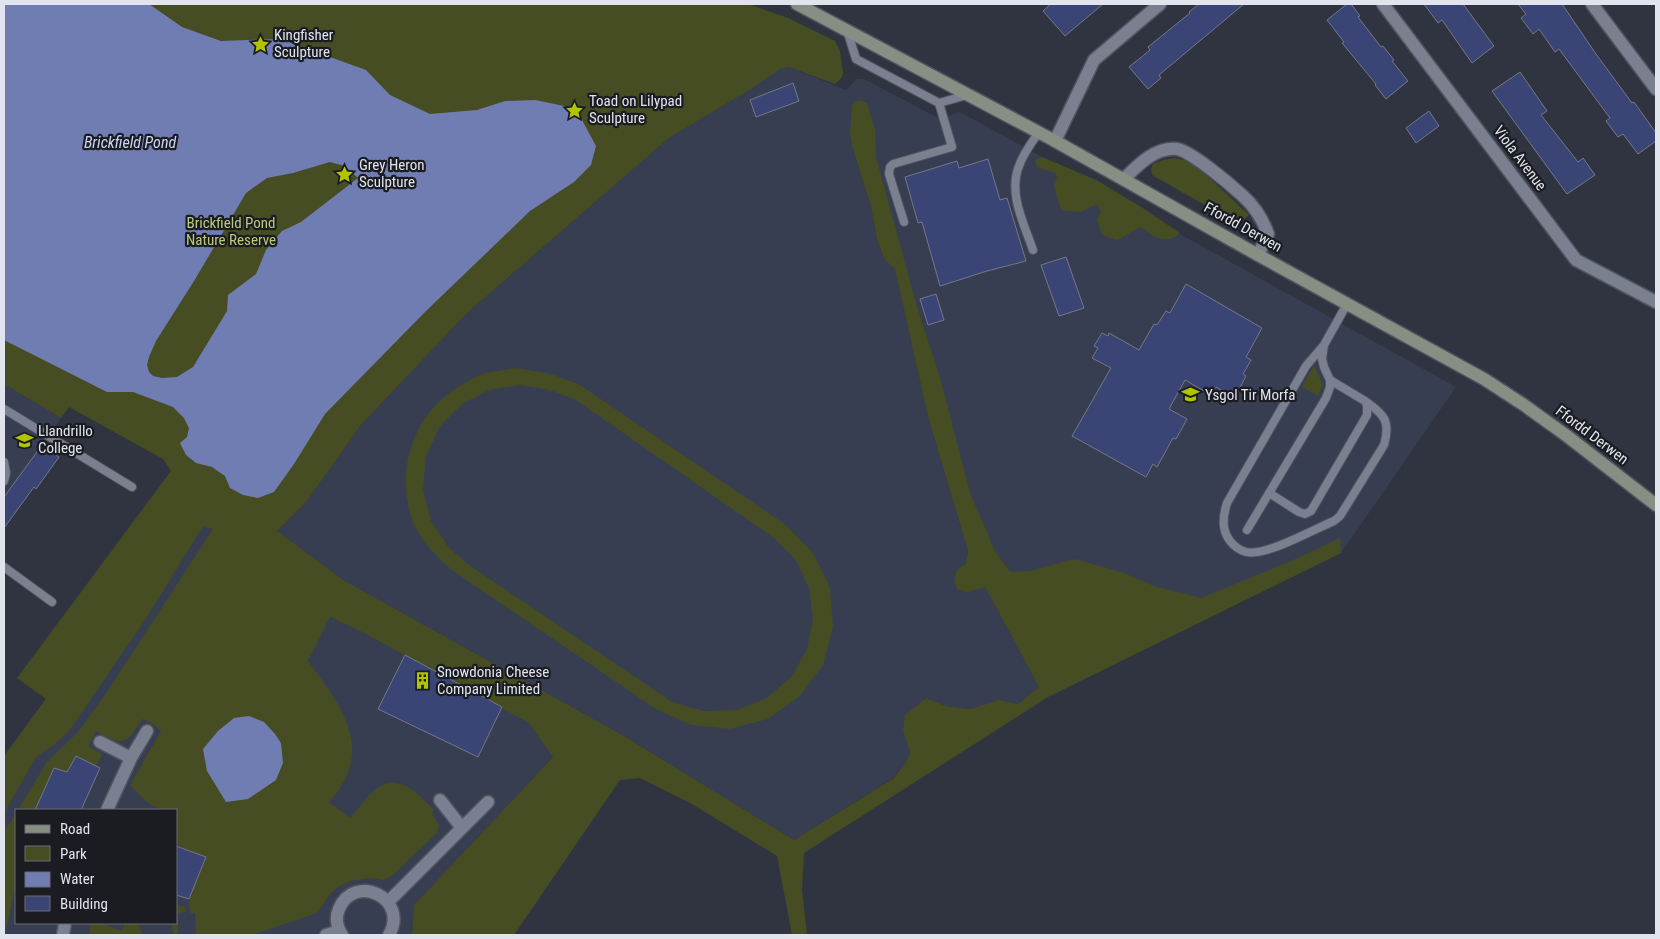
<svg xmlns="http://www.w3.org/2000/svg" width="1660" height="939" viewBox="0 0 1660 939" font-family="'Roboto Condensed',sans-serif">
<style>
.built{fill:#383e51;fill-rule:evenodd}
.green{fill:#464d23;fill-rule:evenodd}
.water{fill:#707db2;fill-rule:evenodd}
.building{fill:#3a4575;stroke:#737887}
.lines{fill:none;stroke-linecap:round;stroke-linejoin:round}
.lane-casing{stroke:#50535f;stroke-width:10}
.street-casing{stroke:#50535f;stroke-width:15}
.secondary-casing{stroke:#50535f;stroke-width:15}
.lane{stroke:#7b8090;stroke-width:8}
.street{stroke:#7b8090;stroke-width:12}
.secondary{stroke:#878e83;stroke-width:12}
.labels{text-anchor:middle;stroke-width:4.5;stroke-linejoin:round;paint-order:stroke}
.poi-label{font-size:15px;fill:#e1e4ed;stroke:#1a1c22;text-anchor:start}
.street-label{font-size:15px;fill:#e1e4ed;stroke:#1a1c22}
.park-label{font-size:15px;fill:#bccb75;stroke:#1a1c22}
.water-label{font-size:16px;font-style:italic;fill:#ccd5f5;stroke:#1a1c22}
</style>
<rect width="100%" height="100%" fill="#303441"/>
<path class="built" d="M789,67L846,90L857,79H864L940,119L960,112L1042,157L1098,181L1141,207L1180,234L1456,387L1341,553L1164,637L987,581L874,161L850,134L852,146L871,207L877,239L882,253L886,261L895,269L928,417L968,551L966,563L957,570L985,587L1039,687L1018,704L999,700L970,709L946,706L925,698L903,731L910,752L907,761L893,778L794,840L624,736L345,581L277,531L307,501L361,425L467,313L669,138L751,89L780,68Z
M4,384L61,418L4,497Z
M167,479L330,617L364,633L530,723L553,757L414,905L412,935H4V756L46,699L17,678ZM16,810H176V923H16Z"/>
<path class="green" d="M4,4H748L788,18L835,41L840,51L843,72L842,77L835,84L789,67L780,69L751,89L669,138L467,313L361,425L307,501L277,531L345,581L624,736L794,840L894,778L907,761L910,752L903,731L905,715L926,698L946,706L970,709L999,700L1018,704L1039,687L985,587L968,592L957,589L954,580L957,570L966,563L968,551L928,417L895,269L886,261L882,253L877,239L871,207L852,146L850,134L852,105L859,100L867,103L875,129L876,157L918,310L941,381L970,493L995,551L1010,572L1029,571L1075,559L1124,573L1154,586L1201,598L1298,558L1340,538L1341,553L1048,697L804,853L802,890L807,935H792L777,856L692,804L640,778L620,780L514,935H412L414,905L553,757L529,723L364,633L330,617L308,661C342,706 376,751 329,802L350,818C358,810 365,798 374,791C397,770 418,794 434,810L432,814L439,825L437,833L394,874L384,880L369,878L351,881L339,886L330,894L318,912L306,917L252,935H196L195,913H190L189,899L206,857L182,848L176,842V810C151,810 147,802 130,785L161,731L150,722L142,719C126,747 122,745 96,731L88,746L102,754L96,766L76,756L67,772L54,768L35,810H18L47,762L79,731L107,692L213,529L203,526L145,620L69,731L55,744L36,757L4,813V756L46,699L17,678L171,471L163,459L69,407L61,418L4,384Z
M1042,157L1098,181L1141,207L1180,233C1166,246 1154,236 1140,227L1118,240C1103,237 1101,234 1097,220L1101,211L1097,204L1080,212L1061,210L1054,186L1057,177L1055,173L1037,167L1035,160Z
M1175,158L1188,161L1200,169L1249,215L1238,224L1152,175L1151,169L1153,164L1163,160Z
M1314,365L1323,385L1318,396L1302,387Z
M516,368L551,374L580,385L786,525L813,553L830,588L833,627L823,665L800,696L768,719L730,729L691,725L656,709L452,570C435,555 418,539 411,516C395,464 417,408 465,383C471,380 476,376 482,374C493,371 505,370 516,368ZM520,385L550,390L576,400L774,538L796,560L809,588L813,619L807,649L792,676L767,698L737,710L704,711L672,702L469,565L449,548L431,521L423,489L426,456L440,426L462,404L489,390Z
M16,813V883L5,935H4V832Z
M176,905L185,907V912L178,913V935H174L171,923H176Z
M91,923H100L122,931L125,923H142L139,924L142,935H89Z"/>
<path class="water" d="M4,4H149L182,27L221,41L280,39L366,70L390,95L430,114L477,110L505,101L535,100L564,106L582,120L596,146L591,165L574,182L530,211L425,312L325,414L294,464L274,492L258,498L243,495L230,488L225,476L212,467L196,463L186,455L180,443L187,437L189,428L184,418L173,407L133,392H107L4,340ZM330,162L345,166L358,178L301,222L282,231L266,250L256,274L228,295L227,311L193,367L177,377L162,378L153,376L149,372L147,365L149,357L156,341L194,281L246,193L267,178L293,173Z
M249,716L264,722L275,734L281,743L283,763L276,780L248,799L226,802L207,771L203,749L218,731L234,718Z"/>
<path class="building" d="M1051,4H1103L1065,36L1043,11Z
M1199,4H1244L1159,75L1161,78L1148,89L1129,67L1150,50L1148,47L1190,13L1189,12Z
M1347,4H1351L1360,16L1358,17L1381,47L1383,46L1394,60L1392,61L1408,81L1386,99L1375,85L1376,84L1342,43L1344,42L1327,20Z
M1424,4H1463L1494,46L1472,63L1442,20L1438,23Z
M1518,4H1562L1596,54L1632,103L1634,102L1656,133V141L1638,154L1623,134L1618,137L1606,121L1610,118L1559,49L1555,52L1539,29L1533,34L1521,18L1526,14Z
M1520,72L1547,111L1541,115L1578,162L1583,158L1595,175L1567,194L1492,91Z
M793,83L799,101L756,117L750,100Z
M1429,111L1439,126L1416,143L1406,128Z
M988,159L1000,200L1007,198L1026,261L987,271L940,286L922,222L918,223L905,177L957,161L959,168Z
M1066,257L1084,308L1059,316L1041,265Z
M1186,284L1262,328L1246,357L1251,360L1243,374L1246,376L1237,393L1233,390L1230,395L1216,387L1211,395L1185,380L1169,409L1187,419L1176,439L1173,438L1157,467L1153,464L1146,477L1072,436L1111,368L1092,358L1098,348L1094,346L1102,333L1108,336L1109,333L1139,350L1154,324L1157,325L1166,311L1170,313Z
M936,294L944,320L928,325L920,299Z
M42,445L59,457L36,489L34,487L4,528V497Z
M405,655L502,707L478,757L378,709Z
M76,756L100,768L81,810H35L54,768L67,772Z
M176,846L206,857L189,899L176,895Z"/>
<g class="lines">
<defs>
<path id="lane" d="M847,30L856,59L939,103L967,95
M904,222L889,174L890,167L893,164L952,147L939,103
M1033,250C1024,224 1008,193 1019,166C1023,154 1032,142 1039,132
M1324,345L1306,366L1227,503C1223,516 1221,529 1230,541C1234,546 1239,550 1246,552C1265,557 1314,529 1334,521L1340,516L1384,445C1391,421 1384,414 1365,401
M4,409L132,487
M4,462L6,473L4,481
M1269,493L1299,512L1305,514L1311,511L1367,415V405L1365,401L1330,380
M1247,530L1326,398L1330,387V380L1324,367L1322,359L1324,345L1347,304
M4,567L52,602"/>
<path id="street" d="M1383,4L1576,260L1656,302
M1592,4L1656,89
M1055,141L1094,60L1160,4
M1124,179C1138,165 1155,147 1177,149C1191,151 1231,185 1243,196C1254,206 1263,220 1268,234L1258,255
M100,742L131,758
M440,800L462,828
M107,810L131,758L147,731
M388,902L488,802
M63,935L65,923
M326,935L339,931
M342,935C337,927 335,918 339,909C354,872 410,898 389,935"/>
<path id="secondary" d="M797,4L1055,141L1258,255L1484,379L1524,405L1567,436L1656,505"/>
</defs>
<use href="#lane" class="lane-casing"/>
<use href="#street" class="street-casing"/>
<use href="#secondary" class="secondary-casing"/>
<use href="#lane" class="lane"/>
<use href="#street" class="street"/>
<use href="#secondary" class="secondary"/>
</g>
<defs>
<symbol id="sight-bare" viewBox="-9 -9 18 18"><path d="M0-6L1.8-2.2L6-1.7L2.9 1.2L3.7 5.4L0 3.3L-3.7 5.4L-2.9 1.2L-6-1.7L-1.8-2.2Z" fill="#b0c500" stroke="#1a1c22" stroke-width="2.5" paint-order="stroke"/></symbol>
<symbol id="school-bare" viewBox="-9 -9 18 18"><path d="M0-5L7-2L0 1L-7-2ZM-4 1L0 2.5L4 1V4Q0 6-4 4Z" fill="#b0c500" stroke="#1a1c22" stroke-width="2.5" paint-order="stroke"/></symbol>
<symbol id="building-bare" viewBox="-9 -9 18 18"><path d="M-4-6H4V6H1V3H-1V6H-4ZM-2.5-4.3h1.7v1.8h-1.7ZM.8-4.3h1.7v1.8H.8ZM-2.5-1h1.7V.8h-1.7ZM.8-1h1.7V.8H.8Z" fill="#b0c500" stroke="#1a1c22" stroke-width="2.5" paint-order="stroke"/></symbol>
</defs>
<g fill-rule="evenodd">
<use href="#sight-bare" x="248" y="32" width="25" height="25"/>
<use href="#sight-bare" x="562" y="98" width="25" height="25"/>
<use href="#sight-bare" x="332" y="162" width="25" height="25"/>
<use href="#school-bare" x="1178" y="382" width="25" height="25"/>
<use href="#school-bare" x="12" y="428" width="25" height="25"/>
<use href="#building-bare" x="410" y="668" width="25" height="25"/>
</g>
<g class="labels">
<g class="poi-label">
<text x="274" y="40">Kingfisher<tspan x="274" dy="17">Sculpture</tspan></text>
<text x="589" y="106">Toad on Lilypad<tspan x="589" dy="17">Sculpture</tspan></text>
<text x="359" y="170">Grey Heron<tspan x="359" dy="17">Sculpture</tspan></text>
<text x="1205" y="400">Ysgol Tir Morfa</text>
<text x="38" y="436">Llandrillo<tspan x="38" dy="17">College</tspan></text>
<text x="437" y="677">Snowdonia Cheese<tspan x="437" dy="17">Company Limited</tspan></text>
</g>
<g class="street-label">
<text transform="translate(1520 158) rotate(53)" y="5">Viola Avenue</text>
<text transform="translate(1243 227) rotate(29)" y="5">Ffordd Derwen</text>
<text transform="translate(1592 435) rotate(37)" y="5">Ffordd Derwen</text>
</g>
<g class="park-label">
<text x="231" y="228">Brickfield Pond<tspan x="231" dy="17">Nature Reserve</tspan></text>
</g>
<g class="water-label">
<text x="130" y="148">Brickfield Pond</text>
</g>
</g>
<rect width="1660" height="939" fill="none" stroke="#e1e4ed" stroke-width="10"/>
<rect x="15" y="809" width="162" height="115" fill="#1a1c22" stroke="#6a6c73"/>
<rect x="25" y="825" width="25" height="8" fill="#878e83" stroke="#6a6c73"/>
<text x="60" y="834" font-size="15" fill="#e1e4ed">Road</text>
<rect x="25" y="846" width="25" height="15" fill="#464d23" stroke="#6a6c73"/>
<text x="60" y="859" font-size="15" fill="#e1e4ed">Park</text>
<rect x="25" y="872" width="25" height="15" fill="#707db2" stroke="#6a6c73"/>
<text x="60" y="884" font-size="15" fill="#e1e4ed">Water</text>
<rect x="25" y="896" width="25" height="15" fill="#3a4575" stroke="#6a6c73"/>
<text x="60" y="909" font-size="15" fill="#e1e4ed">Building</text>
</svg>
